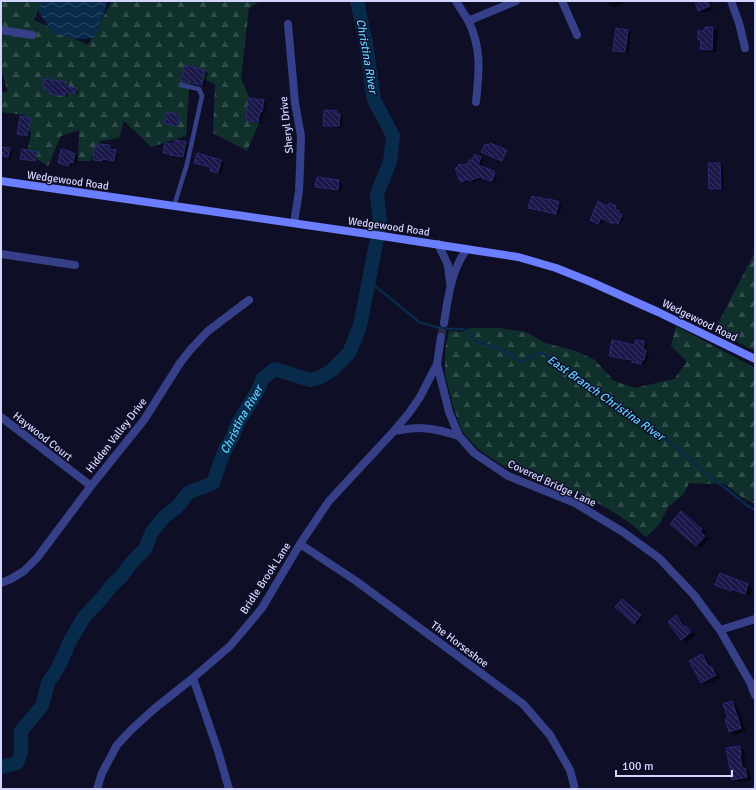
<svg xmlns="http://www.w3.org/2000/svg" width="756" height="790" viewBox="0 0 756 790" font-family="Signika,sans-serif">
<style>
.forest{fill:url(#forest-firs)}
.water{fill:url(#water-waves)}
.shadow{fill:#0007}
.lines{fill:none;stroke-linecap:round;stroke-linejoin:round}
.stream{stroke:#092b4b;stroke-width:2.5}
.river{stroke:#092b4b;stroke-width:14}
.building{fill:url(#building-back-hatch);stroke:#2c2976}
.street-tunnel{stroke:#2c2c47;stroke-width:8;stroke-dasharray:8 4;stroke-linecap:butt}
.lane{stroke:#364089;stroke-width:4.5}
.street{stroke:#364089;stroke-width:8}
.secondary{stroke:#6a7eff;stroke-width:8}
.labels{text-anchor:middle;stroke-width:3;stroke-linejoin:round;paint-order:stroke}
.street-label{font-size:11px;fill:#d3d5ff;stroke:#0e0e27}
.water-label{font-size:12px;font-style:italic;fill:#61cfff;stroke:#0e0e27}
</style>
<defs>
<pattern id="forest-firs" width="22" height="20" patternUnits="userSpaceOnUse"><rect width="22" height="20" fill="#10312b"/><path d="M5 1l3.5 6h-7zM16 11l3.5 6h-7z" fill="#324e4b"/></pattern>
<pattern id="water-waves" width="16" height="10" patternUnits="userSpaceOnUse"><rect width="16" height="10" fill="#092b4b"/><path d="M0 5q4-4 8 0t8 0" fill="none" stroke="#2c4966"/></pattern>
<pattern id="building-back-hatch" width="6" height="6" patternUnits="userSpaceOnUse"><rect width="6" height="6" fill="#1a1849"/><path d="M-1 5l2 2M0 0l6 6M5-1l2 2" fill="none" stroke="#3a3964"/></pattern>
</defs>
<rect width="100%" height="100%" fill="#0e0e27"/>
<path class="forest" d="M1,1H42L34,20L88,45L112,1H260L249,8L241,79L260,121L247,151L213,133L215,84L190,74L186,136L151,147L124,121L119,138L100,141L90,161H78L79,130L61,136L48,166L27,153L31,134L24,115L1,112V92H8L1,69Z
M755,252V351L714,331Z
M676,326L755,368V504L743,498L723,483L705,484L689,483L683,495L668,507L659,525L646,537L630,523L610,510L583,495L503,466L478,449L462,431L453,406L445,374V350L449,331L465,332L469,328H499L526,332L545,343L576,351L595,360L614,381L635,388L674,379L687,362L671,346Z"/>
<path class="water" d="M42,1H107L105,11L94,38L78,39L53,33L38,11Z"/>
<path class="shadow" d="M608,1H622L623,4L614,8L609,5Z
M696,1H711L714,9L704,13L699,10Z
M713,28L718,31L716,52H706L701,49L702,41L699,39L705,32Z
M628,31L631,32L628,53L618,52L614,50Z
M186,67L205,71L208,73L205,86L185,82L182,80Z
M65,83L68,85V88L75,89L78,91V95L68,93V97L55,95L52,93V90H47L44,88Z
M264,101L267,103L265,113H263L261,124L250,122L247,120Z
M336,112L343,117L342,128L327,127L324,125Z
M179,116L180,117L178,126L166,123Z
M30,119L31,120L28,136L20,134Z
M185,143L188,145L186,158L174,157L164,152L174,145Z
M1,145L6,147V148L12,151L11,158L1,156Z
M490,145L507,152L504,161L483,152L489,147Z
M110,146L113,148V151L118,153L117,162L105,160V162L97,161L94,159Z
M37,153H38L36,161L22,159Z
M72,153L78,157L76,164L73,163L72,167L62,164Z
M475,155L484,159L481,167L496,174V175L497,176L495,182L493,181V182L483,178L473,182L471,181L465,183L462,181L463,166L469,163L473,160Z
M221,161L224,163L221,174L211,170L212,167L198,164Z
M720,164L723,166L724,190L714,191L710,189Z
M339,181L342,183L341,191L320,188L317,187Z
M551,200L562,204L559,215L532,209Z
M615,207L618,209L617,212L621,214L620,216L624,218L621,224L618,223L617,224L604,219L601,225L594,222L608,208Z
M636,341L644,342L647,344L646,351L649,353L647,361H645L644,365L636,363L633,361L613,357L610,355L635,346Z
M682,512L687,515L707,532L704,535L709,539L701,548L697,545Z
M720,575L748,585L753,588L750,596L736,591V593L722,587L717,585Z
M625,602L643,618L638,624L635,623Z
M676,617L681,619L686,627L691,630L696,635L687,642L682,639Z
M702,655L707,658L711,667L716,670L721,678L706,685L701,682Z
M732,702L737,705L746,731L735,735L730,732L726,720L729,719Z
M739,747L744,750L746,758H744L746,769L750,771L752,780L738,782L733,780Z"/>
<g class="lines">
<path class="stream" d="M368,280L419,322L436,327L449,329H462L471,333L476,342L498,348L521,362L541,352L632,414L665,438L702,470L748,506L755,510"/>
<path class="river" id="s1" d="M1,767L17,763L21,753V731L42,706L48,683L59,666L70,641L84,617L102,598L112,585L121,577L132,562L145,549L152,532L163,518L178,506L188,493L213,483L221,460L226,448L232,438L239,421L257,392L263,378L275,369L310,380L321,377L332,370L349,353L360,326L380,223L377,194L390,162L393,136L374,100L366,43L357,1"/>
</g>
<path class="building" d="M695,1H708L710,6L698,11Z
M705,27H713L712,50L700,49L701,40H698V31H704Z
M616,28L628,30L625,52L613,51Z
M185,65L205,70L202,85L181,81Z
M44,79L66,82L65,86L76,88L75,94L65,92V96L50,94L51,90L43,88Z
M248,98L264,100L262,112H260L258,122L246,121Z
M324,110L337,111L336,113L340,114L339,126H323Z
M167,112L180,115L177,126L164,123Z
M20,116L31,118L27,136L17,134Z
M175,140L186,142L183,157L170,155V154L163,153L165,143L173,144Z
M490,143L507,150L502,161L481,152L485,144L489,145Z
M98,144L110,145V149L116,150L114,161L102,159V161L93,160L94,147H97Z
M1,147L10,148L8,157L1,156Z
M22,149L37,152L35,161L20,159Z
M61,149L72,152V153L75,154L73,163L70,162L68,166L58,163Z
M197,153L221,160L218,173L210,171L211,167L194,163Z
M475,154L481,157L478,165L494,171L493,172L495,173L492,181L490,180V181L480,177L469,181L468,179L461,182L459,179L455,168L458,167L459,164L463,165L469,163V160H472Z
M708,163H720L721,189H709Z
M317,177L339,180L338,190L315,187Z
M532,196L550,200V199L559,202L556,214L528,208Z
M598,201L607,206L609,203L616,206L615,209L619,211L618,213L622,215L618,224L614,222L613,224L601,218L598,224L590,220Z
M612,340L634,345L636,340L644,341L643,350H646L644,360H642L641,364L632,362V360L609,356Z
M681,511L702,529L700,532L705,536L696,546L670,524Z
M720,573L748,584L745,594L731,589V591L715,585Z
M622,599L641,615L634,624L615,607Z
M676,615L684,627L686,626L691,632L681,640L668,622Z
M702,654L709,667L711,666L716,675L701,683L689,661Z
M732,701L741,728L729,732L725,719L728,718L723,704Z
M740,746L741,755H740L742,768H745L747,777L732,780L726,748Z"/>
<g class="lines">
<path class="street-tunnel" d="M441,337L444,323"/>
<path class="lane" d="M174,206L187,164L202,96L199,89L181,85"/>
<path class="street" d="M456,1C460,8 465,15 469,22C482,51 479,71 476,102
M562,1L577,35
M731,1L739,23L745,48
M468,21L516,1
M288,24L295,103L301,136L300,168L299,191L294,223
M1,30L32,35
M438,244L448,265L450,283
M1,254L75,265
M444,323C448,298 451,270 467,249
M441,337L437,364L449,412L459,436L474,453L508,476L575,503L623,532L659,558L694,595L720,630L750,682L755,695
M1,417L91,486
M394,431C402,430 411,428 419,428C433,428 446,432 459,436
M300,544L356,581L523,704L550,735L570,770L575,789
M1,583L11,579L24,571L37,558L91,486L144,420L180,363L191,349L208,331L249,300
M720,630L755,619
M193,678L218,751L229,789
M97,789L102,773L117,745L132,729L154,709L193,678L230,646L247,626L262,608L300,544L329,501L394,431L409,413L420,397L437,364"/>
<path class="secondary" d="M1,181L382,236L518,257L556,268L591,282L658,312L755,359"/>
</g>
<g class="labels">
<g class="street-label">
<text transform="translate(286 125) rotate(-96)" y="4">Sheryl Drive</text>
<text transform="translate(68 180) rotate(8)" y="4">Wedgewood Road</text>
<text transform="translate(389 226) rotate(8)" y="4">Wedgewood Road</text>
<text transform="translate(700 320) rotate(26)" y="4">Wedgewood Road</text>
<text transform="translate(116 435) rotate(-52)" y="4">Hidden Valley Drive</text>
<text transform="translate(43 436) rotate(38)" y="4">Haywood Court</text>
<text transform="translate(552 483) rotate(25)" y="4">Covered Bridge Lane</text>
<text transform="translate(265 578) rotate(-57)" y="4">Bridle Brook Lane</text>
<text transform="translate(460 644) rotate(37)" y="4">The Horseshoe</text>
</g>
<g class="water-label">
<text transform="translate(367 56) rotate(80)" y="4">Christina River</text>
<text transform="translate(606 398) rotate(35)" y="4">East Branch Christina River</text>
<text dy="4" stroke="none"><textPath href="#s1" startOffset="441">Christina River</textPath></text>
</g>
</g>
<rect width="756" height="790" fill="none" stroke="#d3d5ff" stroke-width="4"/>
<path d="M616 770v6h116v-6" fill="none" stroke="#d3d5ff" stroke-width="2"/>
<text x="622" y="770" font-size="12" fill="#d3d5ff" stroke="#0e0e27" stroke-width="3" paint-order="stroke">100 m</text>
</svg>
